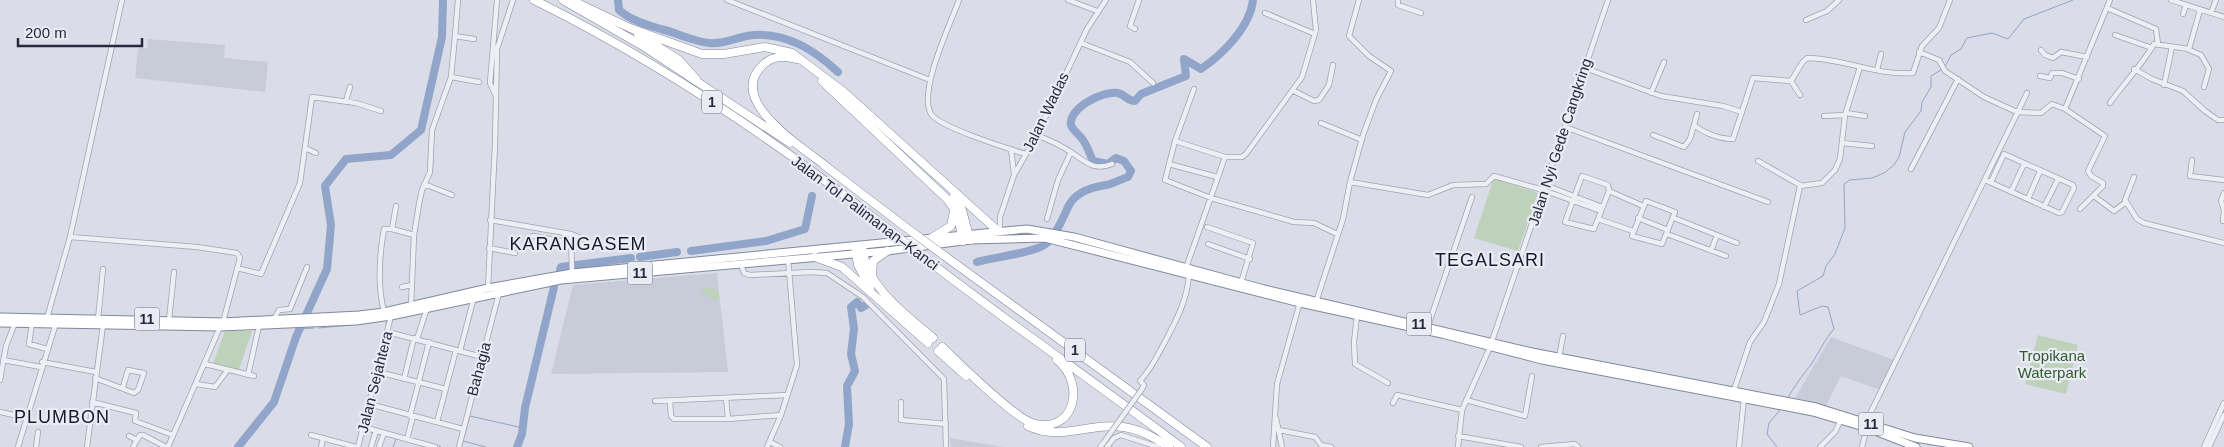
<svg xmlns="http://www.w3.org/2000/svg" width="2224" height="447" viewBox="0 0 2224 447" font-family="Helvetica,sans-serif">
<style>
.built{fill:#c8ccd9}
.green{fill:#bdd1bb}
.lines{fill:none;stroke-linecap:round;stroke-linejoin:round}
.stream{stroke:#91a5ca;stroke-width:1}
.river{stroke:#91a5ca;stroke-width:8}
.minor-casing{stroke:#a0a3b1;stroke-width:6}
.trunk-casing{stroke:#81889e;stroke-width:9}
.motorway-casing{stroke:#81889e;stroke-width:9}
.minor{stroke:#edeff5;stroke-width:4.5}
.trunk{stroke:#fff;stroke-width:7}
.motorway{stroke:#fff;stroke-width:8}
.minor-bridge-casing{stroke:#a0a3b1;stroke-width:6;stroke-linecap:butt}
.motorway-bridge-casing{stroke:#81889e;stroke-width:9;stroke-linecap:butt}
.minor-bridge{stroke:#edeff5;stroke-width:4.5}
.motorway-bridge{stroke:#fff;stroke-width:8}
.labels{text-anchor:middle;stroke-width:4.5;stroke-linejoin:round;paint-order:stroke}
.shield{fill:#eaecf4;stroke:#5f6474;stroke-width:1}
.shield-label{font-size:14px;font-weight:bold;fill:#24293d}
.street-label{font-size:15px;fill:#24293d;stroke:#eaecf4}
.park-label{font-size:15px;fill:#315a30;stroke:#eaecf4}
.quarter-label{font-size:18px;letter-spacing:1px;fill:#161b2e;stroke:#eaecf4}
</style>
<rect width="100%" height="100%" fill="#dadde7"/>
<path class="built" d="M148,39L225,45L224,58L268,62L265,92L135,78L138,48H147Z
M717,273L728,372L551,374L573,285Z
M1831,337L1894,360L1880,390L1841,376L1826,406L1795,398Z
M950,438L1004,447H951Z"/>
<path class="green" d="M1496,179L1538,193L1518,251L1474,238L1493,180Z
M704,287L719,291L718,301H714L708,295L702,294L701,292Z
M225,331H252L239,370L213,363Z
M2038,335L2078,345L2066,394L2025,384Z"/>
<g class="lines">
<path class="stream" d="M1945,67L1951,55L1961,49L1967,38L1992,33L2008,39L2024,19L2073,0
M365,323L387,320L386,325
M319,328L351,325
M300,329L314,328
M1787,399C1794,387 1801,377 1810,366C1819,353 1824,340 1834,329L1828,307L1822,306L1800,315L1797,291L1823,276L1826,266L1835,254L1845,228L1844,184L1850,180L1872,178L1884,173L1894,165L1899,157L1905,132L1921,111L1922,102L1931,87V76L1941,70
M365,430L374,433
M463,440L470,416L523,428
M463,441L486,447
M419,445L426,447
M439,446L441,447
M393,447L396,439
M1777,447L1767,434L1769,423L1781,409"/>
<path class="river" d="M618,0L619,10C630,20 647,25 661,29C677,33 692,41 709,43C725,45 738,36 754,35C788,33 814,50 838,72
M691,251L766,241L805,229L812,196
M640,257L677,252
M977,262C993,257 1037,253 1047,243C1056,235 1063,218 1068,207C1075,192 1092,187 1106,185C1113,184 1121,179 1128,177L1131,171L1124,161L1116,158L1108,164L1093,161C1089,153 1088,147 1083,140C1080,135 1073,131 1071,125C1068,108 1104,90 1118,93C1126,95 1127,101 1135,101L1141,94L1186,76L1184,59L1201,69C1223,54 1250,27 1253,0
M560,270L561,267L631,258
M238,447L274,402L296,337L327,269L331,225L325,186L346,159L391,155L421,130L442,37L443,0
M517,447L522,434L525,408L554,287
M845,447L849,424L847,386L855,371L851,354L854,329L851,307L857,302L861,308L866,305"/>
<defs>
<path id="minor" d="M727,0L930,80
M959,0C950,25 918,91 931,114C939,127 1009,149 1026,154
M1068,0L1097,11
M1398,0V5L1421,13
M2171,0L2224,17
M2107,8L2156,29L2158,44
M1265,13L1315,34
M2211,13L2216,0
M2183,14L2186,5
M1806,20L1827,11L1839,0
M1135,29L1130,26L1139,0
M2115,35L2152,48
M455,36L458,0
M1081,43L1130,62L1153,83
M2187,49L2201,55L2209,69L2204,87
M2041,50L2045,55L2053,58L2061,52L2087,57
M1919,52L1939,60L1945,71L1984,97L2017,112L2041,113L2052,104L2065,109L2110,0
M1585,68L1661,96L1723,106L1742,112
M2134,69L2152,79L2183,91L2205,111L2218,120H2224
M1877,70L1881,54
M2040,76L2050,78L2052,73H2062L2079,79
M451,77L479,82
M1791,81L1800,95
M2164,85L2172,47
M1194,89L1175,141L1165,180L1211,198L1294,222L1314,223L1337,234
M1294,91L1314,101L1319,100L1329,85L1333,65
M1651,93L1664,62
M496,96L490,83L497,0
M346,101L350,87
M2110,103C2124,83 2142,65 2154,44L2189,49L2200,10
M2065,109L2105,136L2088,171L2091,176L2103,183V186L2080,209
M1846,113L1865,116
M1697,114L1694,125C1704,133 1719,139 1733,139L1753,78L1791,81L1802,63L1807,58C1843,58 1876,76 1913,73L1922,46L1939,28L1950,0
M1824,116L1845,115
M1321,123L1362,140
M1565,127L1768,202
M1037,135C1048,140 1059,144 1069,151C1084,160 1093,172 1112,164
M1653,135L1684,147L1690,139L1694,125
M1175,141L1225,157
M1842,143L1872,146
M305,148L316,153
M1011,149L1014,174
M2192,160L2190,176L2224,180
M1758,161L1800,185
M1169,164L1217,177
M1911,169L1958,79
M2134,177L2125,200L2137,219L2144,223L2224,243
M1985,180L2059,213L2062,212L2074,188L2073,185L2004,154L1991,182
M1350,182L1428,195L1453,185L1486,184L1494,176L1543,190L1601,211
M424,184L452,195
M1545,185L1602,207
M1609,191L1608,185L1582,176L1565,222L1594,229L1609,191L1643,206
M2011,192L2024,164
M2224,193L2221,201L2224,210
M2094,196L2114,211L2126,202
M2028,199L2040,171
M1646,201L1675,212L1662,244L1632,236Z
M2044,207L2058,179
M1638,218L1668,230
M1674,218L1737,243
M1047,219L1058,180L1071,152
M1598,219L1633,231
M490,220L571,234L586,240
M2223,221L2224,210
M1207,227L1253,243L1241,283
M392,229L414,235
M1000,230V217L1014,175L1037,135L1087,29L1106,0
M571,234L572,273
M1667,234L1726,256
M533,236L571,243
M70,237L197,247L237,253L240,258L223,322
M1208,244L1250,259
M489,248L515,253
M1711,251L1717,235
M1505,261L1519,266
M741,264L744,273L750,275L811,272L827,273L863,297L944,379L946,447
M237,268L261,274L300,183L312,97L356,103L381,111
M1186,268L1225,157H1242L1246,154L1302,77L1316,30L1313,0
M402,287L412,285
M488,288L495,144L497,49L513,0
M1316,302L1343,219L1350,182L1363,135L1376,100L1391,71L1369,56L1349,36L1359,0
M411,306L414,235L419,204L422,190L430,172L432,130L451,77L455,36L474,39
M384,312C377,284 379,257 384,229H392L396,206
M1357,316L1354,342L1355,364L1388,383
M47,318L70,237L122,0
M98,319L103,269
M274,319L279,310L290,309L307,267
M169,320L174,272
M32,323L29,344L47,349
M1428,326L1472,197
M388,332L482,357
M417,339L427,308
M1492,341L1608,0
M460,351L474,297
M1559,358L1563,336
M3,360L41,367
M42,362L96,372
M205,364L254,376
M378,372L446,389
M248,375L259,326
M95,378L134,393L138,390L144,373L128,370L123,387
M404,379L414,338
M0,380L6,346L15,323
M196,384L215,387L227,371
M1142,389L1144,385L1140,381C1153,367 1158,354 1167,338C1178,317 1187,299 1189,275
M1734,390L1750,342L1764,322L1779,284L1800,186L1822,183L1835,170L1840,159L1845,115L1860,67
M726,398L728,419
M1466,400L1525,416L1532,376
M655,401L787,395
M670,401L671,416L674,419H728L781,415
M92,402L136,413L135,421L173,435
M901,402V420L946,424
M1393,403L1397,395L1462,410
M369,404L463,429
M0,412L27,418
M410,416L429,342
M1276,418L1282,447
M437,422L456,350
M1866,422L2027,93
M363,427L435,447
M1279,430L1315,437L1321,445L1331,447
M311,435L356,447
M129,436L137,440L140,435H143L166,447
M1458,436L1521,447
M407,439L413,416
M770,442L780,447
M18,447L56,323
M36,447L38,432
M87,447L103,325
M133,447L137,440
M168,447L220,327
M321,447L323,439
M358,447L391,316
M371,447L376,431
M379,447L384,433
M459,447L499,293
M767,447L781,415L797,365L788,259
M1100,447L1104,442
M1107,447L1114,438L1121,435L1158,447
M1273,447L1277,384L1300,302
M1458,447L1462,410L1490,347
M1541,447L1575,444L1578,447
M1739,447L1744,398
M1820,447L1835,432L1841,420
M1862,447L1867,428
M2204,447L2224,403
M2209,447L2224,415"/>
<path id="trunk" d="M0,317L223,322L359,315L384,312L488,288L572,273L1027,229L1074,237L1264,289L1532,352L1816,407L1915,438L1969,447
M0,323L220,327L356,321L391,316L561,280L887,251L970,240L1045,238L1300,303L1442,334L1542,360L1813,412L1867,428L1916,447"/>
<path id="motorway" d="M534,0C657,61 771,137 879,222
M563,0L643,46L790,143
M571,0L630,28L702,54H724L765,47L792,53L844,92L998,231
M638,34L679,60L696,79
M796,59C785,56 773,56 764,64C723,100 804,148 827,167
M822,81L947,199L957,213L963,241
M824,165L904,226
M954,196L962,210L970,240
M930,239L951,226L954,211
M862,246C866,287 904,313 933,338
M855,247L858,265L870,288
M942,254L1207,447
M922,256C1007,322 1095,382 1181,447
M815,257L842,267L928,343
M872,276L873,261L887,251
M942,347C959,363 1013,417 1032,423C1074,436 1087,384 1057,360
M938,351L966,376
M1028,426C1060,442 1090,422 1123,427C1140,429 1155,438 1169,447"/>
</defs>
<use href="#minor" class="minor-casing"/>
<use href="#trunk" class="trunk-casing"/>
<use href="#motorway" class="motorway-casing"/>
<use href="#minor" class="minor"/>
<use href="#trunk" class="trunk"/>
<use href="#motorway" class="motorway"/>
<defs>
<path id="minor-bridge" d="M1104,442L1142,389"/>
<path id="motorway-bridge" d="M879,222L922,256
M904,226L942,254"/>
</defs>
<use href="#minor-bridge" class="minor-bridge-casing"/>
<use href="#motorway-bridge" class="motorway-bridge-casing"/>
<use href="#minor-bridge" class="minor-bridge"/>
<use href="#motorway-bridge" class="motorway-bridge"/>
</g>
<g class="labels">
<g class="shield">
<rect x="702" y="90.5" width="20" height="23" rx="4"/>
<rect x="627.5" y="261.5" width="25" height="23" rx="4"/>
<rect x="134.5" y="307.5" width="25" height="23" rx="4"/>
<rect x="1406.5" y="312.5" width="25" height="23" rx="4"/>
<rect x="1065" y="338.5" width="20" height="23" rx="4"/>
<rect x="1858.5" y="412.5" width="25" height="23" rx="4"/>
</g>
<g class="shield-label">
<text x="712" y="107">1</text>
<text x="640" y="278">11</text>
<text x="147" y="324">11</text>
<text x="1419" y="329">11</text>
<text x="1075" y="355">1</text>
<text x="1871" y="429">11</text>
</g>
<g class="street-label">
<text transform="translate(1046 112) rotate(-64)" y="5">Jalan Wadas</text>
<text transform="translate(1560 142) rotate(-72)" y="5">Jalan Nyi Gede Cangkring</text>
<text transform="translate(865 213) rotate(37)" y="5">Jalan Tol Palimanan–Kanci</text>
<text transform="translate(479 369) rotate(-75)" y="5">Bahagia</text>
<text transform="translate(375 382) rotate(-76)" y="5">Jalan Sejahtera</text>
</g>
<g class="park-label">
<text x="2052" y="361">Tropikana<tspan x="2052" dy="17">Waterpark</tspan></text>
</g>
<g class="quarter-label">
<text x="578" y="250">KARANGASEM</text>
<text x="1490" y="266">TEGALSARI</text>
<text x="62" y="423">PLUMBON</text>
</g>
</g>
<path d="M18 38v8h124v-8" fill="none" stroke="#24293d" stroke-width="2.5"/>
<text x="25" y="38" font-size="15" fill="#24293d" stroke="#eaecf4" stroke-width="4" paint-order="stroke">200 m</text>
</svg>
